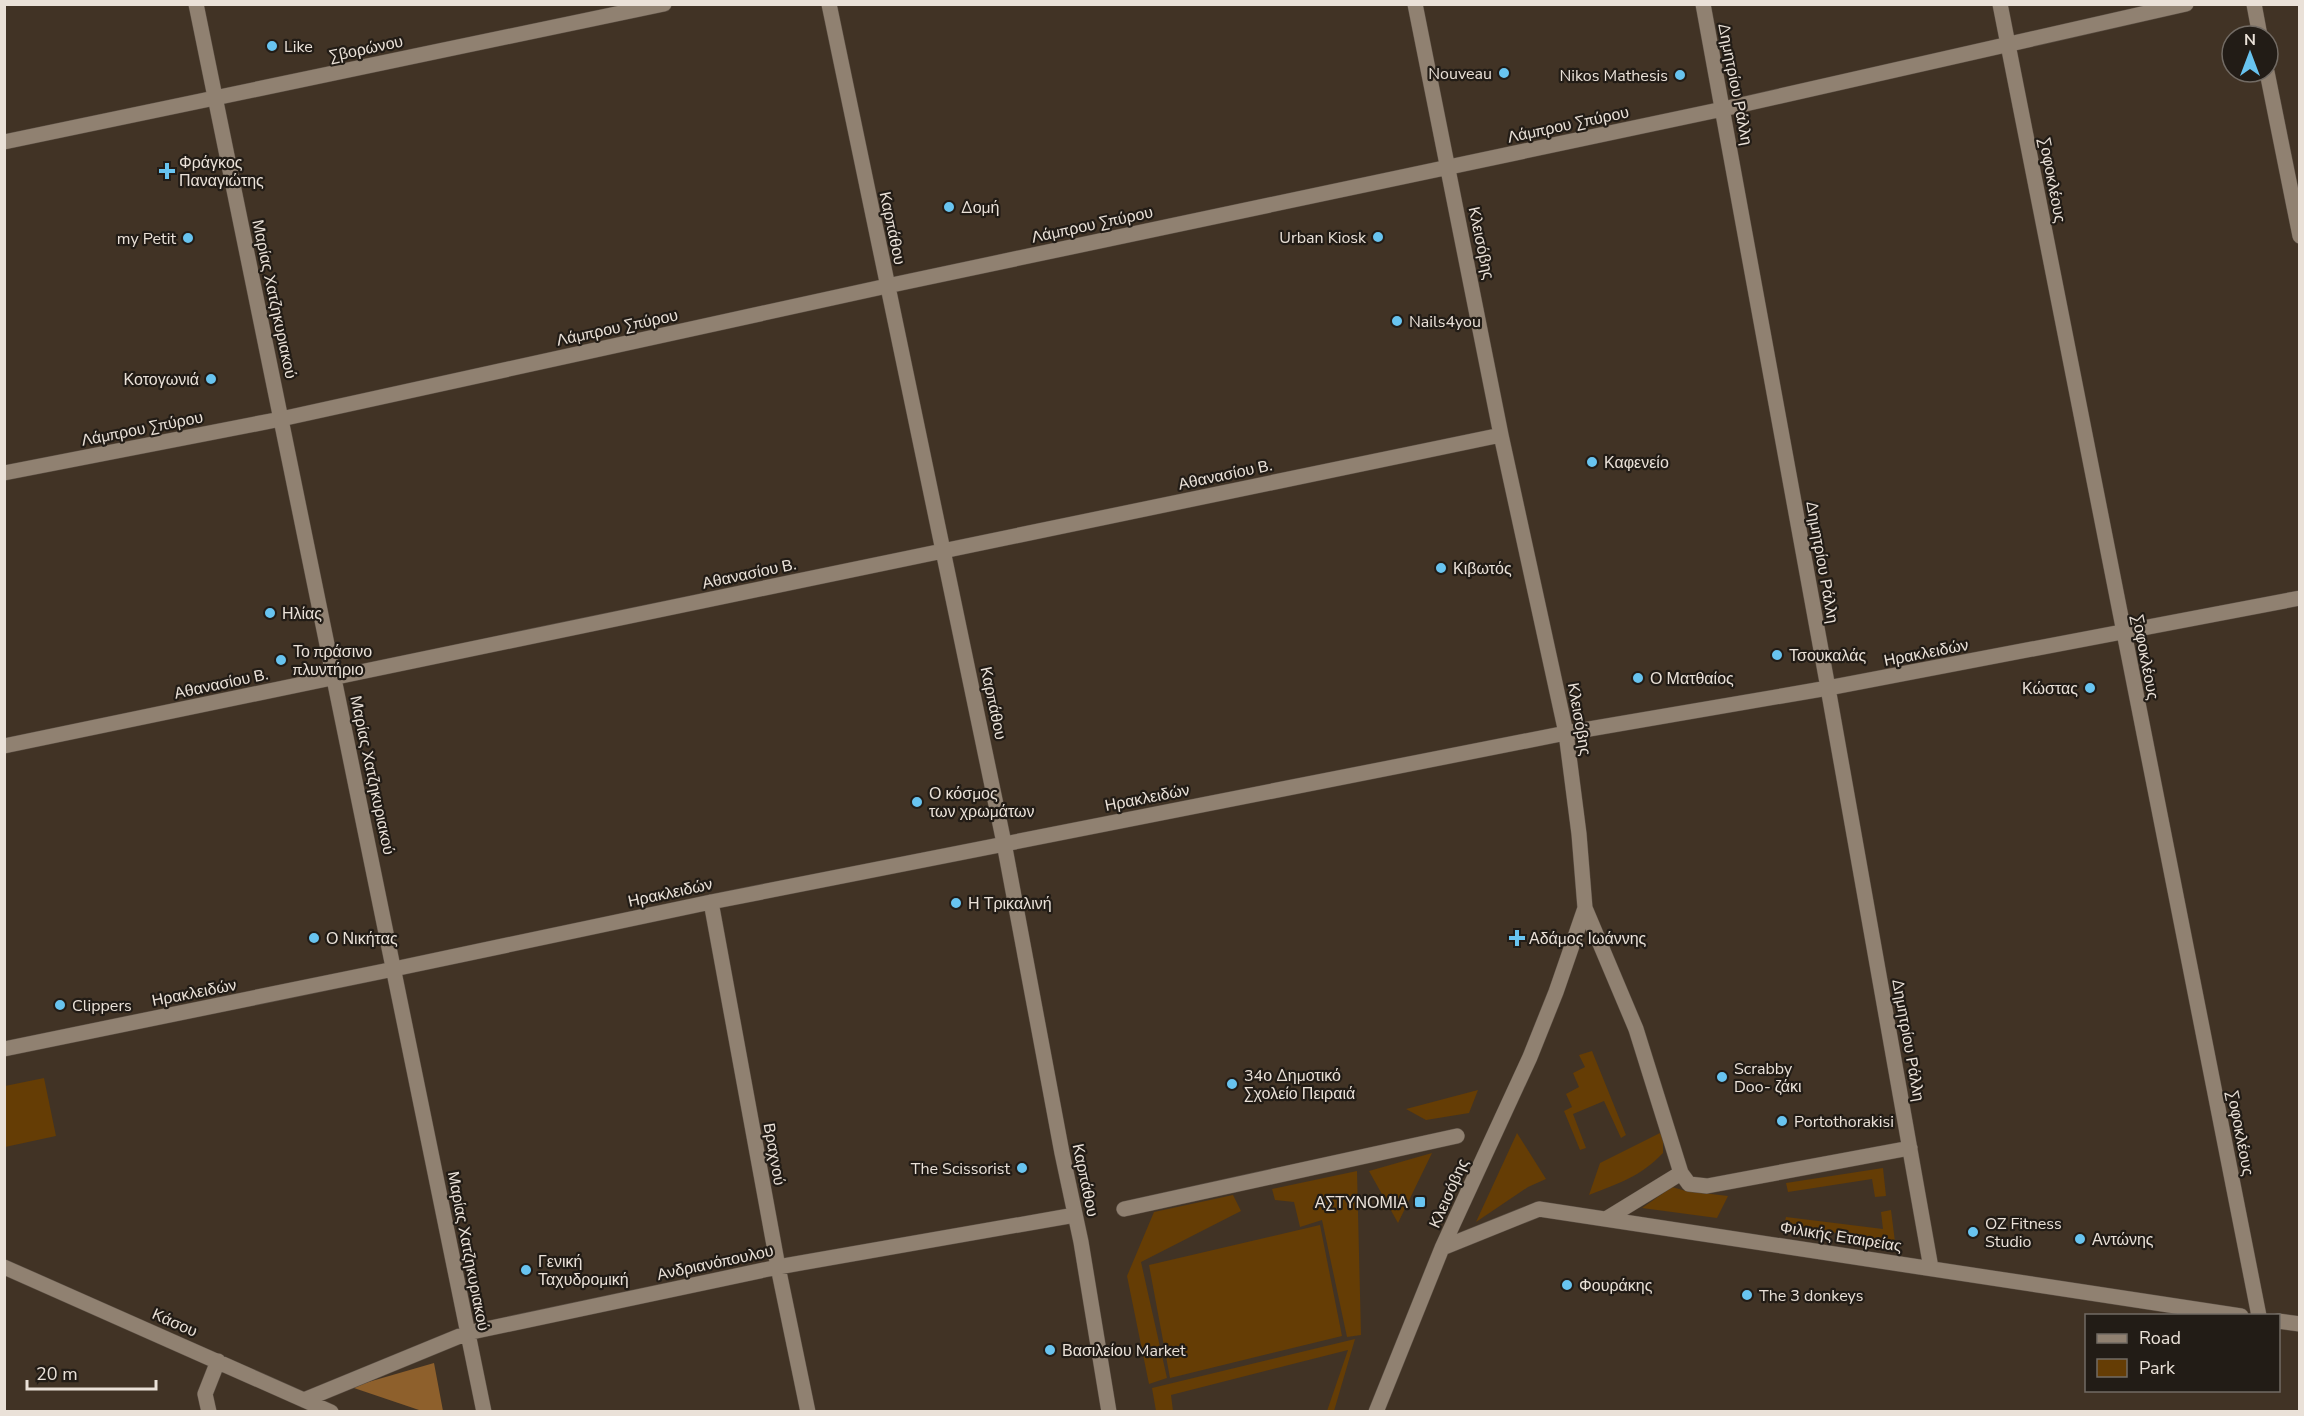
<svg xmlns="http://www.w3.org/2000/svg" width="2304" height="1416" viewBox="0 0 2304 1416" font-family="'Nunito Sans',sans-serif">
<style>
.green{fill:#653d05}
.forest{fill:#8e602c}
.lines{fill:none;stroke-linecap:round;stroke-linejoin:round}
.minor-casing{stroke:#5a4e43;stroke-width:16}
.minor{stroke:#908171;stroke-width:15}
.poi-dot{fill:#68c4f0;stroke:#221c16;stroke-width:2}
.labels{text-anchor:middle;stroke-width:4.5;stroke-linejoin:round;paint-order:stroke}
.poi-label{font-size:16px;fill:#eae1d8;stroke:#221c16;text-anchor:start}
.street-label{font-size:16px;fill:#eae1d8;stroke:#221c16}
</style>
<rect width="100%" height="100%" fill="#413325"/>
<path class="green" d="M1592,1051L1626,1135L1621,1138L1604,1101L1573,1114L1586,1148L1580,1150L1564,1111L1572,1107L1566,1094L1579,1087L1573,1073L1585,1067L1579,1055Z
M44,1078L56,1136L5,1147V1086Z
M1478,1090L1469,1113L1426,1120L1406,1109Z
M1517,1133L1546,1179L1528,1187L1476,1222Z
M1660,1133L1663,1139V1153C1640,1177 1619,1183 1589,1195L1600,1163Z
M1432,1153L1398,1223L1369,1171Z
M1883,1168L1886,1196L1875,1197L1872,1179L1788,1192L1786,1183Z
M1357,1171L1361,1335L1347,1337L1322,1220L1300,1227L1294,1202L1275,1200L1272,1189Z
M1672,1187L1686,1191L1728,1196L1717,1218L1642,1208Z
M1233,1195L1241,1211L1141,1262L1167,1378L1149,1384L1127,1276L1154,1212Z
M1891,1210L1895,1242L1784,1225L1786,1217L1883,1229L1881,1212Z
M1320,1225L1342,1336L1170,1378L1149,1265Z
M1355,1339L1334,1411H1327L1348,1350L1171,1395L1173,1411H1156L1152,1388Z"/>
<path class="forest" d="M434,1363L443,1411H422L351,1387Z"/>
<g class="lines">
<defs>
<path id="minor" d="M196,4L484,1412
M829,4L1004,843L1062,1153L1081,1242L1109,1412
M1703,4L1828,688L1931,1268
M2000,4L2259,1316
M2254,4L2260,36
M2267,72L2300,236
M4,142L664,4
M4,473L281,419L887,286L1723,109L2186,4
M4,746L1501,435
M711,902L778,1267L808,1412
M1585,908L1636,1029L1681,1173L1689,1184L1707,1186L1910,1148
M4,1049L394,969L711,902L1566,733L1828,688L2300,598
M1124,1209L1457,1136
M1606,1219L1681,1173
M1442,1248L1539,1209L2241,1316
M4,1267L331,1412
M2278,1321L2300,1324
M304,1400L467,1333L778,1267L1075,1215
M209,1412L205,1394L218,1361
M1376,1412L1442,1248L1530,1057L1556,992L1585,908L1579,834L1566,733L1501,435L1415,4"/>
</defs>
<use href="#minor" class="minor-casing"/>
<use href="#minor" class="minor"/>
</g>
<g class="poi-dot">
<circle cx="272" cy="46" r="6"/>
<circle cx="1504" cy="73" r="6"/>
<circle cx="1680" cy="75" r="6"/>
<path d="M164 162h6v6h6v6h-6v6h-6v-6h-6v-6h6z"/>
<circle cx="949" cy="207" r="6"/>
<circle cx="1378" cy="237" r="6"/>
<circle cx="188" cy="238" r="6"/>
<circle cx="1397" cy="321" r="6"/>
<circle cx="211" cy="379" r="6"/>
<circle cx="1592" cy="462" r="6"/>
<circle cx="1441" cy="568" r="6"/>
<circle cx="270" cy="613" r="6"/>
<circle cx="1777" cy="655" r="6"/>
<circle cx="281" cy="660" r="6"/>
<circle cx="1638" cy="678" r="6"/>
<circle cx="2090" cy="688" r="6"/>
<circle cx="917" cy="802" r="6"/>
<circle cx="956" cy="903" r="6"/>
<circle cx="314" cy="938" r="6"/>
<path d="M1514 929h6v6h6v6h-6v6h-6v-6h-6v-6h6z"/>
<circle cx="60" cy="1005" r="6"/>
<circle cx="1722" cy="1077" r="6"/>
<circle cx="1232" cy="1084" r="6"/>
<circle cx="1782" cy="1121" r="6"/>
<circle cx="1022" cy="1168" r="6"/>
<rect x="1414" y="1196" width="12" height="12" rx="3"/>
<circle cx="1973" cy="1232" r="6"/>
<circle cx="2080" cy="1239" r="6"/>
<circle cx="526" cy="1270" r="6"/>
<circle cx="1567" cy="1285" r="6"/>
<circle cx="1747" cy="1295" r="6"/>
<circle cx="1050" cy="1350" r="6"/>
</g>
<g class="labels">
<g class="poi-label">
<text x="284" y="52">Like</text>
<text x="1492" y="79" text-anchor="end">Nouveau</text>
<text x="1668" y="81" text-anchor="end">Nikos Mathesis</text>
<text x="179" y="168">Φράγκος<tspan x="179" dy="18">Παναγιώτης</tspan></text>
<text x="961" y="213">Δομή</text>
<text x="1366" y="243" text-anchor="end">Urban Kiosk</text>
<text x="176" y="244" text-anchor="end">my Petit</text>
<text x="1409" y="327">Nails4you</text>
<text x="199" y="385" text-anchor="end">Κοτογωνιά</text>
<text x="1604" y="468">Καφενείο</text>
<text x="1453" y="574">Κιβωτός</text>
<text x="282" y="619">Ηλίας</text>
<text x="293" y="657">Το πράσινο<tspan x="293" dy="18">πλυντήριο</tspan></text>
<text x="1789" y="661">Τσουκαλάς</text>
<text x="1650" y="684">Ο Ματθαίος</text>
<text x="2078" y="694" text-anchor="end">Κώστας</text>
<text x="929" y="799">Ο κόσμος<tspan x="929" dy="18">των χρωμάτων</tspan></text>
<text x="968" y="909">Η Τρικαλινή</text>
<text x="326" y="944">Ο Νικήτας</text>
<text x="1529" y="944">Αδάμος Ιωάννης</text>
<text x="72" y="1011">Clippers</text>
<text x="1734" y="1074">Scrabby<tspan x="1734" dy="18">Doo- ζάκι</tspan></text>
<text x="1244" y="1081">34ο Δημοτικό<tspan x="1244" dy="18">Σχολείο Πειραιά</tspan></text>
<text x="1794" y="1127">Portothorakisi</text>
<text x="1010" y="1174" text-anchor="end">The Scissorist</text>
<text x="1408" y="1208" text-anchor="end">ΑΣΤΥΝΟΜΙΑ</text>
<text x="1985" y="1229">OZ Fitness<tspan x="1985" dy="18">Studio</tspan></text>
<text x="2092" y="1245">Αντώνης</text>
<text x="538" y="1267">Γενική<tspan x="538" dy="18">Ταχυδρομική</tspan></text>
<text x="1579" y="1291">Φουράκης</text>
<text x="1759" y="1301">The 3 donkeys</text>
<text x="1062" y="1356">Βασιλείου Market</text>
</g>
<g class="street-label">
<text transform="translate(366 48) rotate(-12)" y="6">Σβορώνου</text>
<text transform="translate(1736 84) rotate(79)" y="6">Δημητρίου Ράλλη</text>
<text transform="translate(1568 124) rotate(-12)" y="6">Λάμπρου Σπύρου</text>
<text transform="translate(2053 180) rotate(79)" y="6">Σοφοκλέους</text>
<text transform="translate(1092 224) rotate(-12)" y="6">Λάμπρου Σπύρου</text>
<text transform="translate(893 228) rotate(78)" y="6">Καρπάθου</text>
<text transform="translate(1482 243) rotate(78)" y="6">Κλεισόβης</text>
<text transform="translate(275 299) rotate(78)" y="6">Μαρίας Χατζηκυριακού</text>
<text transform="translate(617 327) rotate(-12)" y="6">Λάμπρου Σπύρου</text>
<text transform="translate(142 428) rotate(-11)" y="6">Λάμπρου Σπύρου</text>
<text transform="translate(1225 474) rotate(-12)" y="6">Αθανασίου Β.</text>
<text transform="translate(1823 562) rotate(80)" y="6">Δημητρίου Ράλλη</text>
<text transform="translate(749 573) rotate(-12)" y="6">Αθανασίου Β.</text>
<text transform="translate(1926 652) rotate(-11)" y="6">Ηρακλειδών</text>
<text transform="translate(2146 657) rotate(79)" y="6">Σοφοκλέους</text>
<text transform="translate(221 683) rotate(-12)" y="6">Αθανασίου Β.</text>
<text transform="translate(994 703) rotate(78)" y="6">Καρπάθου</text>
<text transform="translate(1580 719) rotate(80)" y="6">Κλεισόβης</text>
<text transform="translate(373 775) rotate(78)" y="6">Μαρίας Χατζηκυριακού</text>
<text transform="translate(1147 797) rotate(-11)" y="6">Ηρακλειδών</text>
<text transform="translate(670 892) rotate(-12)" y="6">Ηρακλειδών</text>
<text transform="translate(194 992) rotate(-11)" y="6">Ηρακλειδών</text>
<text transform="translate(1909 1040) rotate(80)" y="6">Δημητρίου Ράλλη</text>
<text transform="translate(2241 1133) rotate(79)" y="6">Σοφοκλέους</text>
<text transform="translate(775 1154) rotate(80)" y="6">Βραχνού</text>
<text transform="translate(1086 1180) rotate(78)" y="6">Καρπάθου</text>
<text transform="translate(1448 1193) rotate(-66)" y="6">Κλεισόβης</text>
<text transform="translate(1841 1236) rotate(9)" y="6">Φιλικής Εταιρείας</text>
<text transform="translate(469 1251) rotate(79)" y="6">Μαρίας Χατζηκυριακού</text>
<text transform="translate(715 1262) rotate(-12)" y="6">Ανδριανόπουλου</text>
<text transform="translate(175 1322) rotate(24)" y="6">Κάσου</text>
</g>
</g>
<rect width="2304" height="1416" fill="none" stroke="#eae1d8" stroke-width="12"/>
<rect x="2085" y="1314" width="195" height="78" fill="#221c16" stroke="#726b64" stroke-width="1.5"/>
<rect x="2097" y="1334" width="30" height="9" fill="#908171" stroke="#726b64" stroke-width="1.5"/>
<text x="2139" y="1344" font-size="18" fill="#eae1d8">Road</text>
<rect x="2097" y="1359" width="30" height="18" fill="#653d05" stroke="#726b64" stroke-width="1.5"/>
<text x="2139" y="1374" font-size="18" fill="#eae1d8">Park</text>
<g transform="translate(2250 54)"><circle r="28" fill="#221c16" stroke="#726b64" stroke-width="1.5"/>
<path d="M0-4.5L10 22L0 15L-10 22Z" fill="#68c4f0"/>
<text y="-9" font-size="16" font-weight="bold" text-anchor="middle" fill="#eae1d8">N</text>
</g>
<path d="M27 1380v9h129v-9" fill="none" stroke="#eae1d8" stroke-width="3"/>
<text x="36" y="1380" font-size="18" fill="#eae1d8" stroke="#221c16" stroke-width="4.5" paint-order="stroke">20 m</text>
</svg>
